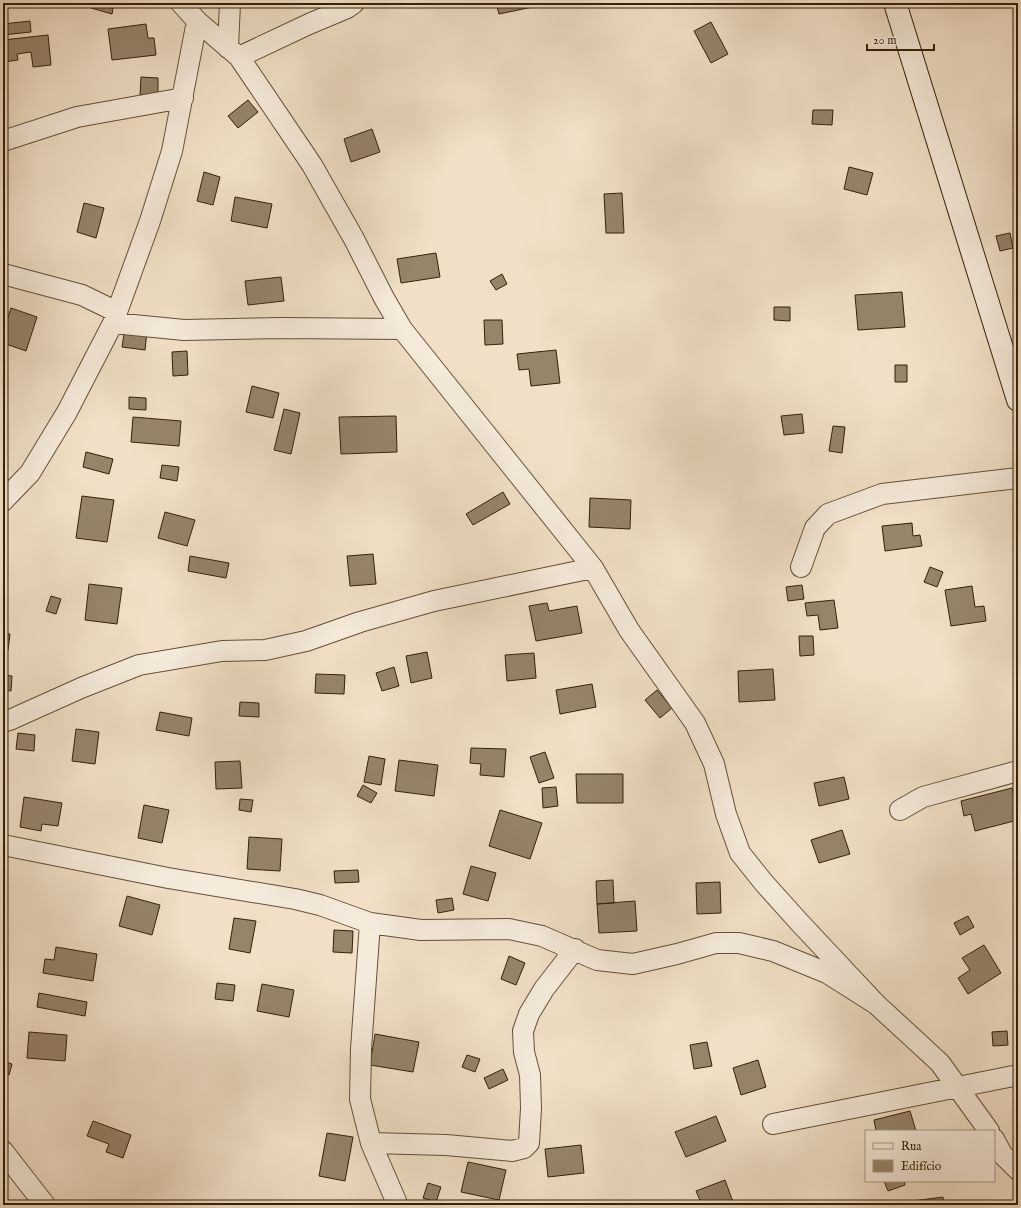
<svg xmlns="http://www.w3.org/2000/svg" width="1021" height="1208" viewBox="0 0 1021 1208" font-family="'IM FELL English',serif">
<style>
.building{fill:#96846b;stroke:#342007}
.lines{fill:none;stroke-linecap:round;stroke-linejoin:round}
.street-casing{stroke:#635037;stroke-width:22}
.secondary-casing{stroke:#342007;stroke-width:24}
.street{stroke:#f6ebdb;stroke-width:20}
.secondary{stroke:#f6ebdb;stroke-width:22}
</style>
<rect width="100%" height="100%" fill="#f1e0c7"/>
<filter id="stains"><feTurbulence type="fractalNoise" baseFrequency=".005" numOctaves="4"/><feColorMatrix values="0 0 0 0 .2 0 0 0 0 .09 0 0 0 0 .02 0 0 0 .5 -.17"/></filter>
<radialGradient id="worn" r=".72"><stop offset=".6" stop-color="#630" stop-opacity="0"/><stop offset="1" stop-color="#630" stop-opacity=".3"/></radialGradient>
<path class="building" d="M92,3H114L112,14L91,8Z
M496,3H547V4L499,14Z
M30,21L31,32L3,35V24Z
M711,22L728,54L711,63L694,31Z
M146,24L148,38H154L156,55L112,60L108,29Z
M48,35L51,65L33,67L31,52L17,54L18,60L4,62L3,40Z
M141,77L158,78V96L140,95Z
M248,100L258,112L238,128L228,116Z
M813,110H833L832,125L812,124Z
M372,129L380,152L351,162L344,139Z
M849,167L873,173L867,195L844,189Z
M204,172L220,177L213,205L197,201Z
M622,193L624,233H606L604,194Z
M235,197L272,204L267,228L231,221Z
M84,203L104,208L96,238L77,232Z
M1010,233L1013,248L1000,251L996,236Z
M436,253L440,277L401,283L397,259Z
M502,274L507,284L496,290L490,281Z
M281,277L284,301L248,305L245,281Z
M902,292L905,327L858,330L855,295Z
M774,307H790V321L774,320Z
M11,308L37,317L26,351L3,343V333Z
M484,320H502L503,344L485,345Z
M125,328L147,331L145,350L122,347Z
M556,350L560,383L531,386L529,369L519,370L517,354Z
M187,351L188,375L173,376L172,352Z
M895,365H907V382H895Z
M252,386L279,393L273,418L246,412Z
M129,397L146,398V410L129,409Z
M284,409L300,413L291,454L274,450Z
M802,414L804,433L784,435L781,416Z
M396,416L397,452L341,454L339,417Z
M133,417L181,421L179,446L131,442Z
M833,426L845,427L842,453L829,451Z
M86,452L113,459L109,474L83,467Z
M162,465L179,467L177,481L160,478Z
M503,492L510,504L473,525L466,514Z
M82,496L114,500L107,542L76,538Z
M590,498L631,500L630,529L589,527Z
M165,512L195,520L187,546L158,538Z
M912,523L913,536L920,535L922,546L885,551L882,526Z
M373,554L376,584L350,586L347,556Z
M190,556L229,563L226,578L188,571Z
M930,567L943,572L937,587L924,582Z
M89,584L122,588L117,624L85,620Z
M802,585L804,599L788,601L786,587Z
M972,586L975,607L984,606L986,621L951,626L945,590Z
M51,596L61,599L56,614L46,611Z
M834,600L838,628L820,630L818,615L807,616L805,603Z
M547,603L549,611L577,606L582,633L536,641L529,606Z
M3,633L10,634L8,650L3,649Z
M799,636H813L814,655L800,656Z
M427,652L432,678L411,683L406,656Z
M534,653L536,678L507,681L505,655Z
M394,667L399,686L382,691L376,673Z
M773,669L775,700L739,702L738,671Z
M316,674L345,675L344,694L315,693Z
M3,675L12,676L11,691L3,690Z
M592,684L596,707L560,714L556,690Z
M657,690L672,708L660,718L645,700Z
M240,702L259,703V717L239,716Z
M160,712L192,718L189,736L156,730Z
M76,729L99,732L95,764L72,761Z
M18,733L35,735L34,751L16,749Z
M471,748L506,749L504,777L480,775L481,764L470,763Z
M545,752L554,778L539,783L530,757Z
M369,756L385,759L381,785L364,782Z
M399,760L438,765L434,796L395,791Z
M240,761L242,788L216,789L215,762Z
M576,774H623V803H577Z
M844,777L849,799L819,806L814,783Z
M363,785L377,793L371,803L357,796Z
M556,787L558,806L543,808L542,788Z
M1012,788L1018,814V820L975,831L971,814L964,816L961,801Z
M24,797L62,803L58,826L42,824L41,831L20,827Z
M240,799L253,800L251,812L239,810Z
M144,805L169,810L162,843L138,838Z
M500,810L542,823L530,859L489,846Z
M842,830L850,854L819,863L811,840Z
M249,837L282,839L280,871L247,869Z
M471,866L496,873L488,901L463,894Z
M358,870L359,882L335,883L334,871Z
M613,880L614,903L597,904L596,881Z
M720,882L721,913L697,914L696,883Z
M127,896L160,905L152,935L119,926Z
M452,898L454,910L438,913L436,900Z
M635,901L637,931L599,933L597,904Z
M968,916L974,927L960,935L954,923Z
M234,918L256,921L250,953L229,949Z
M334,930L353,931L352,953L333,952Z
M984,945L1001,973L968,994L958,978L970,970L962,958Z
M56,947L97,954L93,981L43,973L45,959L54,960Z
M509,956L525,963L516,985L501,979Z
M217,983L235,985L233,1001L215,999Z
M262,984L294,990L289,1017L257,1011Z
M39,993L87,1002L85,1016L37,1007Z
M1007,1031L1008,1045L993,1046L992,1032Z
M29,1032L67,1035L65,1061L27,1058Z
M375,1034L419,1042L413,1072L370,1065Z
M707,1042L712,1066L694,1069L690,1045Z
M467,1055L480,1059L475,1072L462,1067Z
M758,1060L766,1087L741,1095L733,1068Z
M3,1061L12,1064L9,1075L3,1073Z
M503,1069L508,1080L489,1089L484,1078Z
M910,1111L916,1131H876L874,1120Z
M716,1116L726,1141L686,1157L675,1132Z
M93,1121L131,1135L123,1158L106,1152L109,1144L87,1136Z
M327,1133L353,1137L345,1181L319,1176Z
M581,1145L584,1173L548,1177L545,1149Z
M468,1162L506,1170L499,1200L461,1192Z
M725,1180L733,1202L724,1205H702L696,1191Z
M884,1181H904L905,1185L888,1191Z
M428,1183L441,1187L436,1202L423,1198Z
M943,1197L944,1205H913L912,1201Z"/>
<g class="lines">
<defs>
<path id="street" d="M181,3L197,21L239,57L312,165L354,239L384,298L402,329L593,568L629,630L695,723L714,764L726,814L740,853L764,883L800,923L876,1004
M228,48L230,3
M239,57L309,24L347,8L354,3
M3,141L77,117L183,98
M3,274L82,295L117,312
M113,323L184,330L282,328L402,329
M3,501L30,473L67,412L113,323L150,221L172,151L197,21
M801,567L815,528L828,514L882,494L1018,478
M3,722L12,719L81,688L139,665L222,651L265,650L306,641L360,622L434,601L593,568
M900,810L923,797L1018,771
M3,845L168,878L295,899L320,905L370,923L421,930L509,929L542,936L597,960L633,964L677,954L716,943H739L773,951L827,973L876,1004L940,1063L989,1131
M370,923L361,1049L360,1099L371,1143L396,1201V1205
M773,1124L1018,1075
M994,1139L1002,1154L1018,1170
M371,1143L446,1145L512,1151L524,1148L529,1143L531,1108L530,1075L524,1052L523,1031L529,1014L544,989L575,949
M3,1151L45,1205"/>
<path id="secondary" d="M895,3L1018,400"/>
</defs>
<use href="#street" class="street-casing"/>
<use href="#secondary" class="secondary-casing"/>
<use href="#street" class="street"/>
<use href="#secondary" class="secondary"/>
</g>
<rect width="1021" height="1208" fill="none" stroke="#f1e0c7" stroke-width="16"/>
<rect x="4" y="4" width="1013" height="1200" fill="none" stroke="#342007" stroke-width="2"/>
<rect x="8" y="8" width="1005" height="1192" fill="none" stroke="#342007"/>
<rect x="865" y="1130" width="130" height="52" fill="#f6ebdb" stroke="#a89a86"/>
<rect x="873" y="1143" width="20" height="6" fill="#f6ebdb" stroke="#a89a86"/>
<text x="901" y="1150" font-size="12" fill="#342007">Rua</text>
<rect x="873" y="1160" width="20" height="12" fill="#96846b" stroke="#a89a86"/>
<text x="901" y="1170" font-size="12" fill="#342007">Edifício</text>
<path d="M867 44v6h67v-6" fill="none" stroke="#342007" stroke-width="2"/>
<text x="873" y="44" font-size="12" fill="#342007" stroke="#f6ebdb" stroke-width="3" paint-order="stroke">20 m</text>
<rect width="100%" height="100%" filter="url(#stains)"/>
<rect width="100%" height="100%" fill="url(#worn)"/>
</svg>
